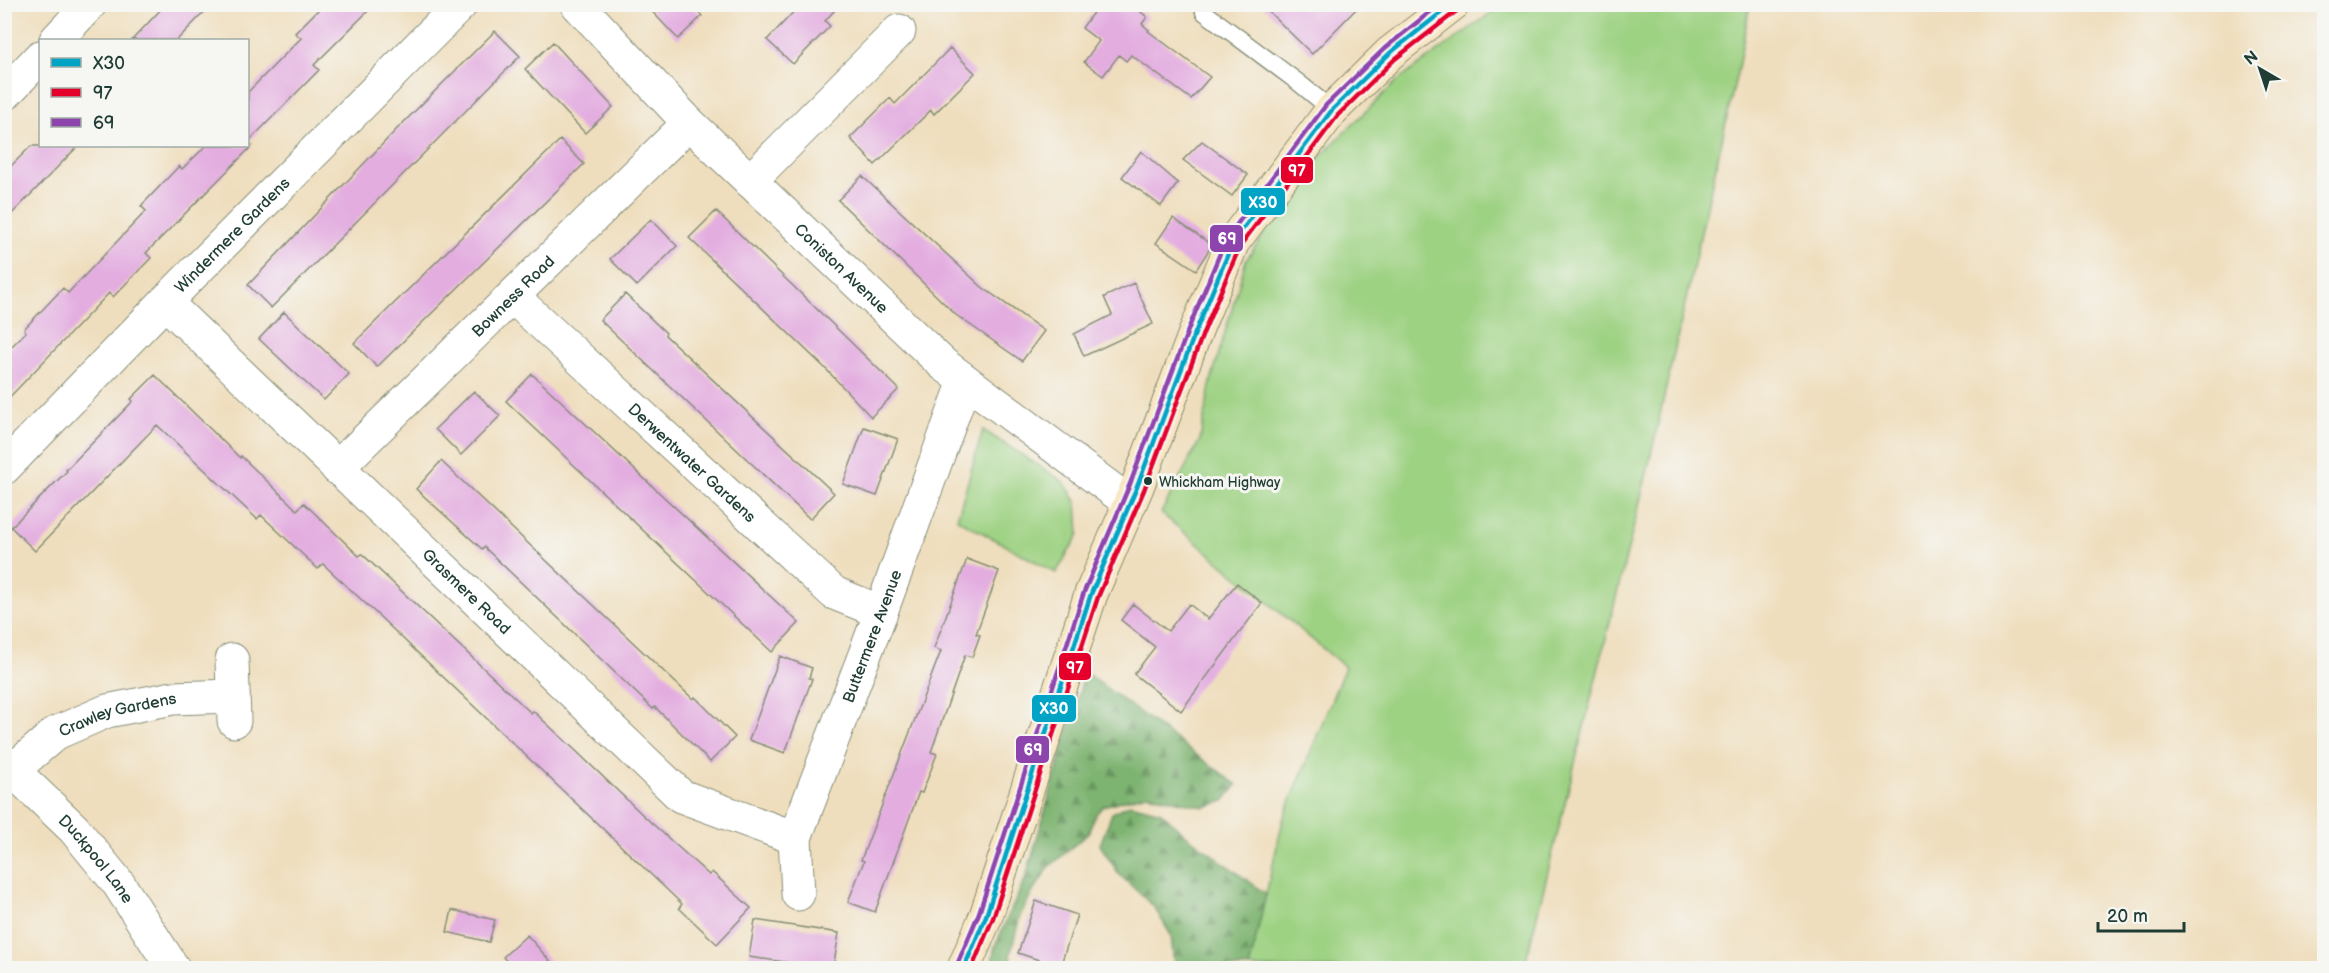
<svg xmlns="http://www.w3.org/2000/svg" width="2329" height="973" viewBox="0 0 2329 973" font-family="'Balsamiq Sans',sans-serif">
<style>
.grass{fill:#9ed283;stroke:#5e885c;stroke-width:1.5}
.forest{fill:url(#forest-firs);stroke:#4e7852;stroke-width:1.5}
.building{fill:#e3ade0}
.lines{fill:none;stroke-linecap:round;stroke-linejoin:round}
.lane-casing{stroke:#878e78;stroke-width:19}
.street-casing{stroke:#878e78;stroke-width:35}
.secondary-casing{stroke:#878e78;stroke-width:35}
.lane{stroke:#fff;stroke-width:16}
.street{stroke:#fff;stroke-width:33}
.secondary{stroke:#f9e7c3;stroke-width:33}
.bus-1-casing{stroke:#f6f6f2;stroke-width:9}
.bus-2-casing{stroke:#f6f6f2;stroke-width:9}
.bus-3-casing{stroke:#f6f6f2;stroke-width:9}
.bus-1{stroke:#02a4c6;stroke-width:4.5}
.bus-2{stroke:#e4002b;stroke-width:4.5}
.bus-3{stroke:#8e44ad;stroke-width:4.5}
.bus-dot{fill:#1f3d34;stroke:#f6f6f2;stroke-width:2}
.labels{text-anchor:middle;stroke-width:6;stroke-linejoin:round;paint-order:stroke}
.bus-label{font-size:14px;fill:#1f3d34;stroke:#f6f6f2;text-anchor:start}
.street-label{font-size:16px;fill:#1f3d34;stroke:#f6f6f2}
.line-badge{stroke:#f6f6f2;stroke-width:2}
.badge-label{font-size:16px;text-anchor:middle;font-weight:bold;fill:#fff}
</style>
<defs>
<pattern id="forest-firs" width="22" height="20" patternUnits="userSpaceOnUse" patternTransform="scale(1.5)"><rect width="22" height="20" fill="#7eb471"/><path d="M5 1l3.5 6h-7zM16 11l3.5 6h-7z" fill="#67945e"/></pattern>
</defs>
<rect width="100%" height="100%" fill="#f6f6f2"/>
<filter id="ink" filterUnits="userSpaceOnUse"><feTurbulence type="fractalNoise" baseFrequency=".0167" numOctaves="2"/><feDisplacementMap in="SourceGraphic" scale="12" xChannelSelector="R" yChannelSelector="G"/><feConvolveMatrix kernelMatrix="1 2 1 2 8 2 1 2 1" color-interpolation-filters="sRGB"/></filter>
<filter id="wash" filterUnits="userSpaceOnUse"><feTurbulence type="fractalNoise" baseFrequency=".008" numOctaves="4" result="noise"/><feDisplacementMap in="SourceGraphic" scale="24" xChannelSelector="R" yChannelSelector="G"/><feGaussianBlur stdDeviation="1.35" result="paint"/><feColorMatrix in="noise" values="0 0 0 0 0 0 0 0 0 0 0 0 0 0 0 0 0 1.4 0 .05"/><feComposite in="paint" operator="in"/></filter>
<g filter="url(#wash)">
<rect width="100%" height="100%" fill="#efdebd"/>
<path class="grass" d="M1502,5H1750L1737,73L1646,477L1524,968H1249L1283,820L1345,667L1161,513L1200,440L1211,381L1246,260L1314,162L1397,81Z
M983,430L1064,482L1077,503L1079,534L1056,573L957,519Z"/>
<path class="forest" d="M1085,672L1237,785L1224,801L1204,807L1147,794L1103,806L1096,814L1088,833L1049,867L1034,890L1020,916L1010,955L1015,968H991L995,946L1026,877Z
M1130,804L1161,812L1186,835L1266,894L1249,968H1168L1174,964L1171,935L1154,907L1119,874L1100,845L1112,813Z"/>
<g id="blocks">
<path class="building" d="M166,4H212L177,40H132Z
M324,4H375L314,65L319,70L248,142V92L301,38L295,33Z
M645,4H690L702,16L678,39Z
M801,4H840L825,21L830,26L793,64L767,40Z
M1099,4H1131L1147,17L1142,24L1149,30L1148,31L1210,77L1191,99L1131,55L1126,61L1119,55L1103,76L1084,62L1099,41L1082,28Z
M1261,4H1361L1312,54Z
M495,31L520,56L271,308L248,285L396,130Z
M553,42L613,107L585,133L525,69Z
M950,48L975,73L934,114L931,110L875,165L850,138L890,98L895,104Z
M560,140L584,164L377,367L354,343Z
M1202,141L1248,175L1232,196L1183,160Z
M31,146H78L4,222V173Z
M206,146H252L146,253L151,258L113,297L109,293L4,403V354L26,332L24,329L63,288L68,293L146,211L141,206L179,166L182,169Z
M1141,151L1178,183L1161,206L1122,177Z
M862,176L982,287L1044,331L1022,361L956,315L838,200Z
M716,211L899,389L871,417L825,368L689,238Z
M1173,218L1212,245L1196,270L1156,243Z
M651,219L677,246L637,286L610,259Z
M1134,283L1153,324L1084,356L1074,334L1112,315L1104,297Z
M625,294L666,333L665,335L834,493L810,519L600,320Z
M284,312L349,374L324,400L259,339Z
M532,374L799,623L772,652L506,401Z
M155,375L240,458L241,456L297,510L304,503L359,556L362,554L531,713L533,711L574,749L645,817L709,875L712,872L751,908L717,944L679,908L682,904L379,616L323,564L318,569L261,515L257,519L157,425L35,551L11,527L67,471L66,470L133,401L131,399Z
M474,391L500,416L461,455L435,429Z
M864,427L898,439L877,496L843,484Z
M441,461L693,699L695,697L735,737L710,762L655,707L653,709L484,547L482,549L416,489Z
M967,559L999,571L976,634L980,635L972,657L965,655L931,752L937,754L922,793L919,792L875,912L848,902L864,861L861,860L941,651L934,648Z
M1237,583L1262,603L1181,711L1134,674L1155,647L1121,620L1133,604L1168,631L1189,604L1208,619Z
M780,656L812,668L809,678L812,679L785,753L749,740Z
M1036,901L1077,915L1060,967L1018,953Z
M452,910L495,920L489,942L447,932Z
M755,920L839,933L833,969L749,957Z
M527,935L557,969H514L503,957Z"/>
</g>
</g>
<g filter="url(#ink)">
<use href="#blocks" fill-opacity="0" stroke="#878e78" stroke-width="1.5"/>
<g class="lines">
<defs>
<path id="lane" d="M1204,12L1299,83L1332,110"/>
<g id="street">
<path id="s1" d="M577,4L689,123L943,364L1130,503"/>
<path d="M56,40L90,4"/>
<path d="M4,95L40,57"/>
<path d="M750,181L899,31"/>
<path id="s2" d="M513,297L834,593L881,612"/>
<path id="s3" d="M165,302L681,796L795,838"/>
<path id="s4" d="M4,468L165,302L461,4"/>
<path id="s5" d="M337,468L689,123"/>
<path d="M232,660L234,721"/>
<path id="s6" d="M4,762L74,829L118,883L173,968"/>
<path id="s7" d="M14,769L56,733L107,711L173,698L233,696"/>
<path id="s8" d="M798,894L795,838L881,612L965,381"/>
</g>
<path id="secondary" d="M964,968L986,916L1091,594L1137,487L1197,328L1233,242L1332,110L1390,53L1453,4"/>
</defs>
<use href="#lane" class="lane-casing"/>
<use href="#street" class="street-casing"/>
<use href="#secondary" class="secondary-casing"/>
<use href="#lane" class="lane"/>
<use href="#street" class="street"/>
<use href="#secondary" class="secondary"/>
<defs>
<path id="bus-1" d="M964,968L986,916L1091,594L1137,487L1197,328L1233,242L1332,110L1390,53L1452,4"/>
<path id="bus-2" d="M972,968L993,918L1098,597L1144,490L1204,331L1240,246L1338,115L1395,59L1458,10"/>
<path id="bus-3" d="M957,965L979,913L1084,592L1130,484L1190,325L1226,239L1326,105L1385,48L1440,4"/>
</defs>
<use href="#bus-1" class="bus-1-casing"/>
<use href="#bus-2" class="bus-2-casing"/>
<use href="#bus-3" class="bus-3-casing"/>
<use href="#bus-1" class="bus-1"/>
<use href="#bus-2" class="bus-2"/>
<use href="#bus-3" class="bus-3"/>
</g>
</g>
<circle class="bus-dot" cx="1148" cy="481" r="5"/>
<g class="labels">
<g class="bus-label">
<text x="1159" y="487">Whickham Highway</text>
</g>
<g class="street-label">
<text dy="6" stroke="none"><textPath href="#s4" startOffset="326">Windermere Gardens</textPath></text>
<text dy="6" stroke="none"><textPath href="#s1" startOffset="374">Coniston Avenue</textPath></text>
<text dy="6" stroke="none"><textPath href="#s5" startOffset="246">Bowness Road</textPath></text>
<text dy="6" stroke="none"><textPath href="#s2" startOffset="244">Derwentwater Gardens</textPath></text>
<text dy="6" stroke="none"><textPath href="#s3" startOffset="418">Grasmere Road</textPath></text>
<text dy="6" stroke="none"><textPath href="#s8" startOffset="272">Buttermere Avenue</textPath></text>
<text dy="6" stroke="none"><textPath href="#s7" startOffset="120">Crawley Gardens</textPath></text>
<text dy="6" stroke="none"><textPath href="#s6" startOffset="134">Duckpool Lane</textPath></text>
</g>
</g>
<g class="line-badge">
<rect x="1280" y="156" width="34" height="28" rx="6" fill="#e4002b"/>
<rect x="1240" y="187" width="46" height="29" rx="6" fill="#02a4c6"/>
<rect x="1209" y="224" width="35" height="29" rx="6" fill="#8e44ad"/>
<rect x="1058" y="652" width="34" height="29" rx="6" fill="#e4002b"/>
<rect x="1031" y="694" width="46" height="29" rx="6" fill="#02a4c6"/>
<rect x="1015" y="735" width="35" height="29" rx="6" fill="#8e44ad"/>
</g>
<g class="badge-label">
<text x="1297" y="176">97</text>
<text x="1263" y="208">X30</text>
<text x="1227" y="244">69</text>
<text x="1075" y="673">97</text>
<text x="1054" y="714">X30</text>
<text x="1033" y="755">69</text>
</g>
<rect width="2329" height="973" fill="none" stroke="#f6f6f2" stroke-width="24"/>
<rect x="39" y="39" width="210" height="108" fill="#f6f6f2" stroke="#a0aca6" stroke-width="1.5"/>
<rect x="51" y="58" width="30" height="9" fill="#02a4c6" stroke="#a0aca6" stroke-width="1.5"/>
<text x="93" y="69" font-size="18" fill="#1f3d34">X30</text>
<rect x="51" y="88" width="30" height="9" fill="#e4002b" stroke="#a0aca6" stroke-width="1.5"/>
<text x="93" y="99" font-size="18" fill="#1f3d34">97</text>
<rect x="51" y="118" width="30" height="9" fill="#8e44ad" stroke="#a0aca6" stroke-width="1.5"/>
<text x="93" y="129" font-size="18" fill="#1f3d34">69</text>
<g transform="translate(2260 69) rotate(321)" stroke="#f6f6f2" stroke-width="4.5" paint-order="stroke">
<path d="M0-4.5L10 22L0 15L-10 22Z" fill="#1f3d34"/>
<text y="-9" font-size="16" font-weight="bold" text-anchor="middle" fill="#1f3d34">N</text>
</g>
<path d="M2098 922v9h86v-9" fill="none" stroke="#1f3d34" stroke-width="3"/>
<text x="2107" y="922" font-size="18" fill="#1f3d34" stroke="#f6f6f2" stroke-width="4.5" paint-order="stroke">20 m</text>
</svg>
